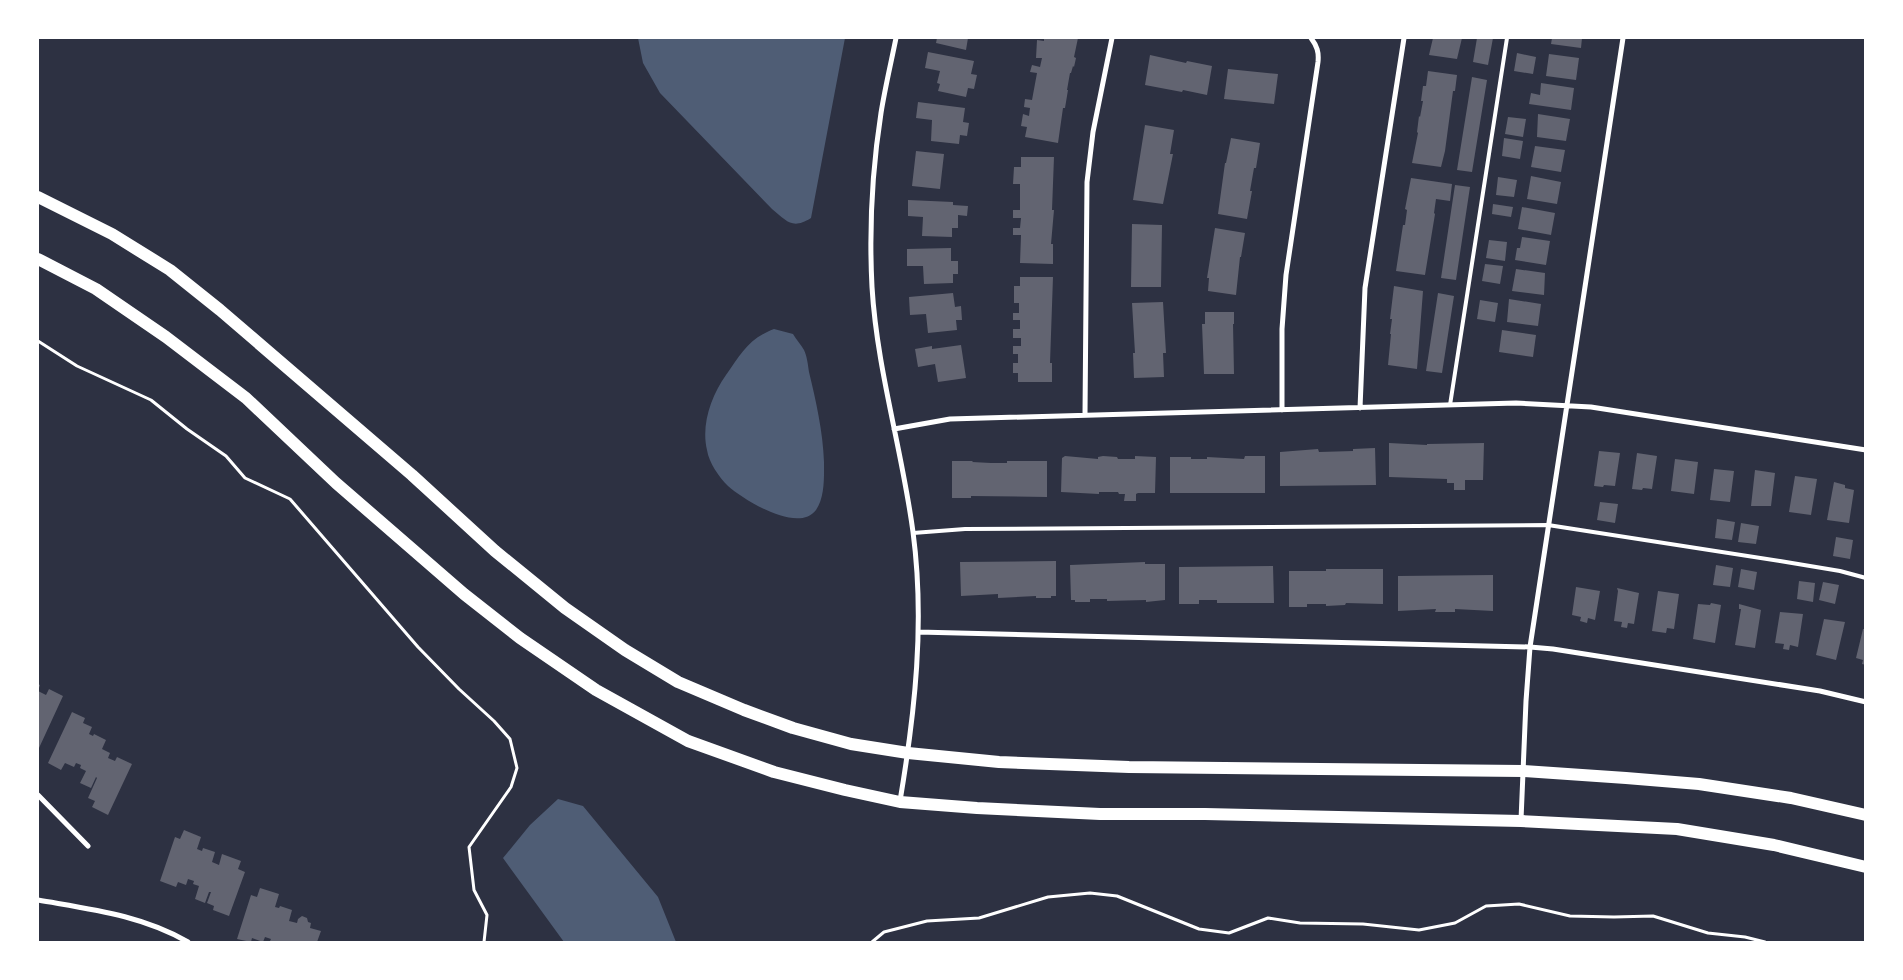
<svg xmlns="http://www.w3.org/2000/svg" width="1903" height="980" viewBox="0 0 1903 980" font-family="'IBM Plex Sans',sans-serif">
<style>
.water{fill:#4f5d75}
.building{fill:#626471}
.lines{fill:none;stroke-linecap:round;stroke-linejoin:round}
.path{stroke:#fff;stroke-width:3}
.service{stroke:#fff;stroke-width:4}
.minor{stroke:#fff;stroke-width:5}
.primary{stroke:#fff;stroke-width:12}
</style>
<rect width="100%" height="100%" fill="#2d3142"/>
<path class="water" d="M638,38H845L811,218C792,230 787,221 772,209L660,93L643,63Z
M774,329L793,334C796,339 801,345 804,350C807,356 808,365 809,372C816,401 823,432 824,462C824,477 825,497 816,510C798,534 744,500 728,486C719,477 709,463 707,450C701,425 711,396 726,375C741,354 748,339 774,329Z
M558,799L583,806L658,897L676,942H564L503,858L530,825Z"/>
<path class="building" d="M937,38H968L966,50L936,43Z
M1044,38H1078L1074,57L1076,58L1074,67L1073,66L1071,73H1070L1067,90H1068L1065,108H1063L1058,143L1025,137L1027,127L1021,126L1023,114L1029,116L1030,108L1024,107L1025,99L1032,100L1037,73L1030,72L1032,65L1040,67L1042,58H1036L1037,40L1044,41Z
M1433,38H1462L1457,59L1429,55Z
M1477,38H1493L1488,65L1473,62Z
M1552,38H1582L1581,48L1551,44Z
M928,52L974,61L971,74L977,75L974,89L968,88L966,97L938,91L940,84L937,83L940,71L925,68Z
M1517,53L1536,57L1533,74L1514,71Z
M1549,54L1579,58L1576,80L1546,76Z
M1150,55L1186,63L1187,61L1212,66L1207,95L1183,90L1182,92L1145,85Z
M1228,69L1278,74L1274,104L1224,99Z
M1428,71L1457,75L1455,91H1453L1445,151L1441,167L1412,163L1418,133L1417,132L1419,116L1420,117L1423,101H1421L1423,86H1426Z
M1472,77L1487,80L1472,172L1457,170Z
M1541,83L1574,88L1571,110L1529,104L1531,93L1540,95Z
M918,102L965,108L963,122L969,123L967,136L960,135L959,144L931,141L932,120L916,118Z
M1538,114L1570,119L1566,141L1537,137Z
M1508,117L1526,119L1523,137L1505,134Z
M1145,125L1174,130L1170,154H1173L1163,204L1133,200Z
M1231,138L1260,143L1256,168H1254L1250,191H1252L1247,219L1218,214L1225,163H1226Z
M1504,138L1523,141L1520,159L1502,156Z
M1535,146L1565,150L1561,172L1531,167Z
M916,151L944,154L940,189L912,186Z
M1021,157H1054L1052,210H1054L1051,244H1053V264L1020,263L1021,235H1013V228H1020L1021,218H1013V210H1020V184H1013L1014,167H1021Z
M1531,176L1561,182L1557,204L1527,199Z
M1498,177L1517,180L1514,197L1496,195Z
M1411,178L1452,184L1450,201L1436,199L1434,213L1435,214L1425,275L1396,271L1403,225H1405L1407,210L1405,209Z
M1455,185L1470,187L1456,280L1441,278Z
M908,200L953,202V205L968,206L967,216L958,215V228H952V237L922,236L923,217L908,216Z
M1493,204L1513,207L1511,217L1492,214Z
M1522,207L1555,213L1551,235L1518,229Z
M1132,224L1162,225L1161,287H1131Z
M1215,228L1245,233L1241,257H1240L1236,295L1208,291L1209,278H1207Z
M1522,237L1550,241L1546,265L1515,260L1517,248H1520Z
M1489,240L1507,242L1505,261L1486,258Z
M951,248V261H958V274H953V283L924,284L923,266H907V249Z
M1485,264L1503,266L1500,284L1482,281Z
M1516,269L1545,273L1544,295L1512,291Z
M1020,277H1053L1050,363H1052V382H1018V373H1013V363H1018V354H1013V346H1021V338H1013V329H1020V320H1013V313H1019V303H1014V286H1020Z
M1394,286L1423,291L1417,369L1388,365L1391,334H1390L1392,319H1390Z
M953,293L955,307L961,306L962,320H956L957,330L928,333L926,314L910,315L909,297Z
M1438,293L1454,296L1442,373L1426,371Z
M1509,299L1541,304L1538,326L1507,322Z
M1480,300L1498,303L1495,322L1477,319Z
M1163,302L1166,353H1163L1164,377L1134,378L1133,353H1135L1132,303Z
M1205,312H1234V324H1233L1234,374H1204L1202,324H1205Z
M1502,330L1536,335L1533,357L1499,352Z
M961,345L966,378L938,382L935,364L918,367L915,349L932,346V349Z
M1389,443L1427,445V444L1484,443L1483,480H1465V490H1454V483H1447V479L1389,477Z
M1375,448L1376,485L1280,486V452L1318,449L1319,452L1353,451V449Z
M1599,451L1620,453L1615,486L1604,485L1603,487L1594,486Z
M1637,453L1657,456L1652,489L1643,488L1642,490L1632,489Z
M1065,456L1098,459V457L1103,456L1117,457L1118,459H1135V456L1156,457L1155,493H1138L1136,494V501H1124L1125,494H1119L1118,492H1099V494L1061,492L1062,458Z
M1245,456H1265V493H1170V457H1191V459H1207V457L1244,459Z
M1675,459L1698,462L1694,494L1671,491Z
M952,461H973L972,462L991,463H1007V461H1047V497L971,496V498H952Z
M1714,469L1734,471L1730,502L1710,500Z
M1755,470L1775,473L1771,506H1751Z
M1795,476L1817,479L1811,515L1789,512Z
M1834,482L1845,485V488L1854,490L1849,523L1827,520Z
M1600,502L1618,504L1615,523L1597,520Z
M1717,519L1735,522L1732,540L1715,538Z
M1741,523L1759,526L1756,544L1738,542Z
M1836,537L1853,540L1850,559L1833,556Z
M1056,561V596H1051V598H1036V596L998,598V594L961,596L960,562Z
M1145,562V564H1165V600L1146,602V600L1107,601V599H1090V602H1075V600H1071L1070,565Z
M1716,565L1733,568L1730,587L1713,585Z
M1273,566L1274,603H1217V600H1199V604H1179V567Z
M1326,569H1383V604L1346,603L1345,605L1326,606V604H1307V607H1289V571H1326Z
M1741,569L1757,572L1754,590L1738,587Z
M1493,575V611L1455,609V612H1435L1436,609L1398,611V576Z
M1799,581L1815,583L1813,602L1797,599Z
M1823,582L1839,585L1835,604L1819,600Z
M1576,587L1600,591L1595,620L1588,618L1587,623L1580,621L1581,617L1572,615Z
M1617,588L1639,593L1634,624L1628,623L1627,628L1621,627L1622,622L1614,621L1618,591Z
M1658,591L1679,594L1674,629L1667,628L1666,633L1652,631Z
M1711,603L1721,605L1715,643L1693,639L1698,604L1710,605Z
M1739,604L1761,610L1755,648L1735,645L1741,609H1739Z
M1780,612L1803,614L1798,647L1790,645L1789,650L1783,649L1784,644L1775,643Z
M1824,619L1845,622L1836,660L1816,655Z
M1863,629H1866V665L1862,664L1863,660L1856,658Z
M38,684L40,685L38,691L46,695L49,689L63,696L39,748Z
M72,712L85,718L83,723L92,727L89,734L93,736L94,734L106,740L102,749L110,753L108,758L115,761L117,757L132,764L108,815L92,807L95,801L88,798L97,778L96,777L91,788L80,783L86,771L80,768L81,765L76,763L74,767L65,763L61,770L48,763Z
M184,830L201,837L197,849L202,851L203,848L215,852L212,862L219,865L222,854L241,861L238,869L245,872L229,916L213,910L214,906L207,903L211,892H209L205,903L195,899L199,886L193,884L194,881L188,879L186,885L178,882L176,887L160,881L175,837L180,839Z
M260,888L279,894L275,907L279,908L280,906L292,910L289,921L297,923L298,919L302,916L307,918L308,922L311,923L310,928L321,931L317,942H273L270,941L271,939L265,937L263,942L252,938L251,942L237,939L251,895L257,897Z"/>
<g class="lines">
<path class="path" d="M38,341L77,366L151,400L187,429L226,456L245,478L290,499L418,647L459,689L494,721L510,739L517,768L511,787L469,847L474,890L487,915L484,942
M872,942L884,932L927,921L979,918L1048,897L1090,893L1117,896L1199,929L1229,933L1268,918L1300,923L1363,924L1419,930L1455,923L1486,906L1519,904L1570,916L1614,917L1653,916L1708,933L1745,937L1765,942"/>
<path class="service" d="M1450,405L1507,38
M913,533L965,529L1548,525L1780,561L1840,571L1866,578"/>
<path class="minor" d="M896,38C891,63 885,88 881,113C872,171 869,229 872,287C877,370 902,449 913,532C925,622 915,712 900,801
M1360,408L1365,288L1404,38
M1282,410V329L1286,275L1318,62C1319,52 1317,46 1311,38
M1085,415L1087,182L1093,132L1112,38
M894,429L950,419L1516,403L1591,407L1866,450
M918,632L1530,647L1553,649L1820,691L1866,702
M38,795L88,846
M1521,820L1526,701L1530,647L1623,38
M38,900C89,909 142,915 188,942"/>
<path class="primary" d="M38,197L112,234L170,270L220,310L412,475L495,551L565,608L625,650L678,682L744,710L793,728L851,744L908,753L999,762L1129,767L1523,771L1626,778L1699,784L1791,798L1866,815
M38,259L96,289L166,337L246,398L336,483L464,594L520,638L596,690L688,741L774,772L845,790L900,802L977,808L1100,814H1205L1521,821L1677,829L1774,845L1866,867"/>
</g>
<rect width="1903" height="980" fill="none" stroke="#ffffff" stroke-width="78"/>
</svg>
